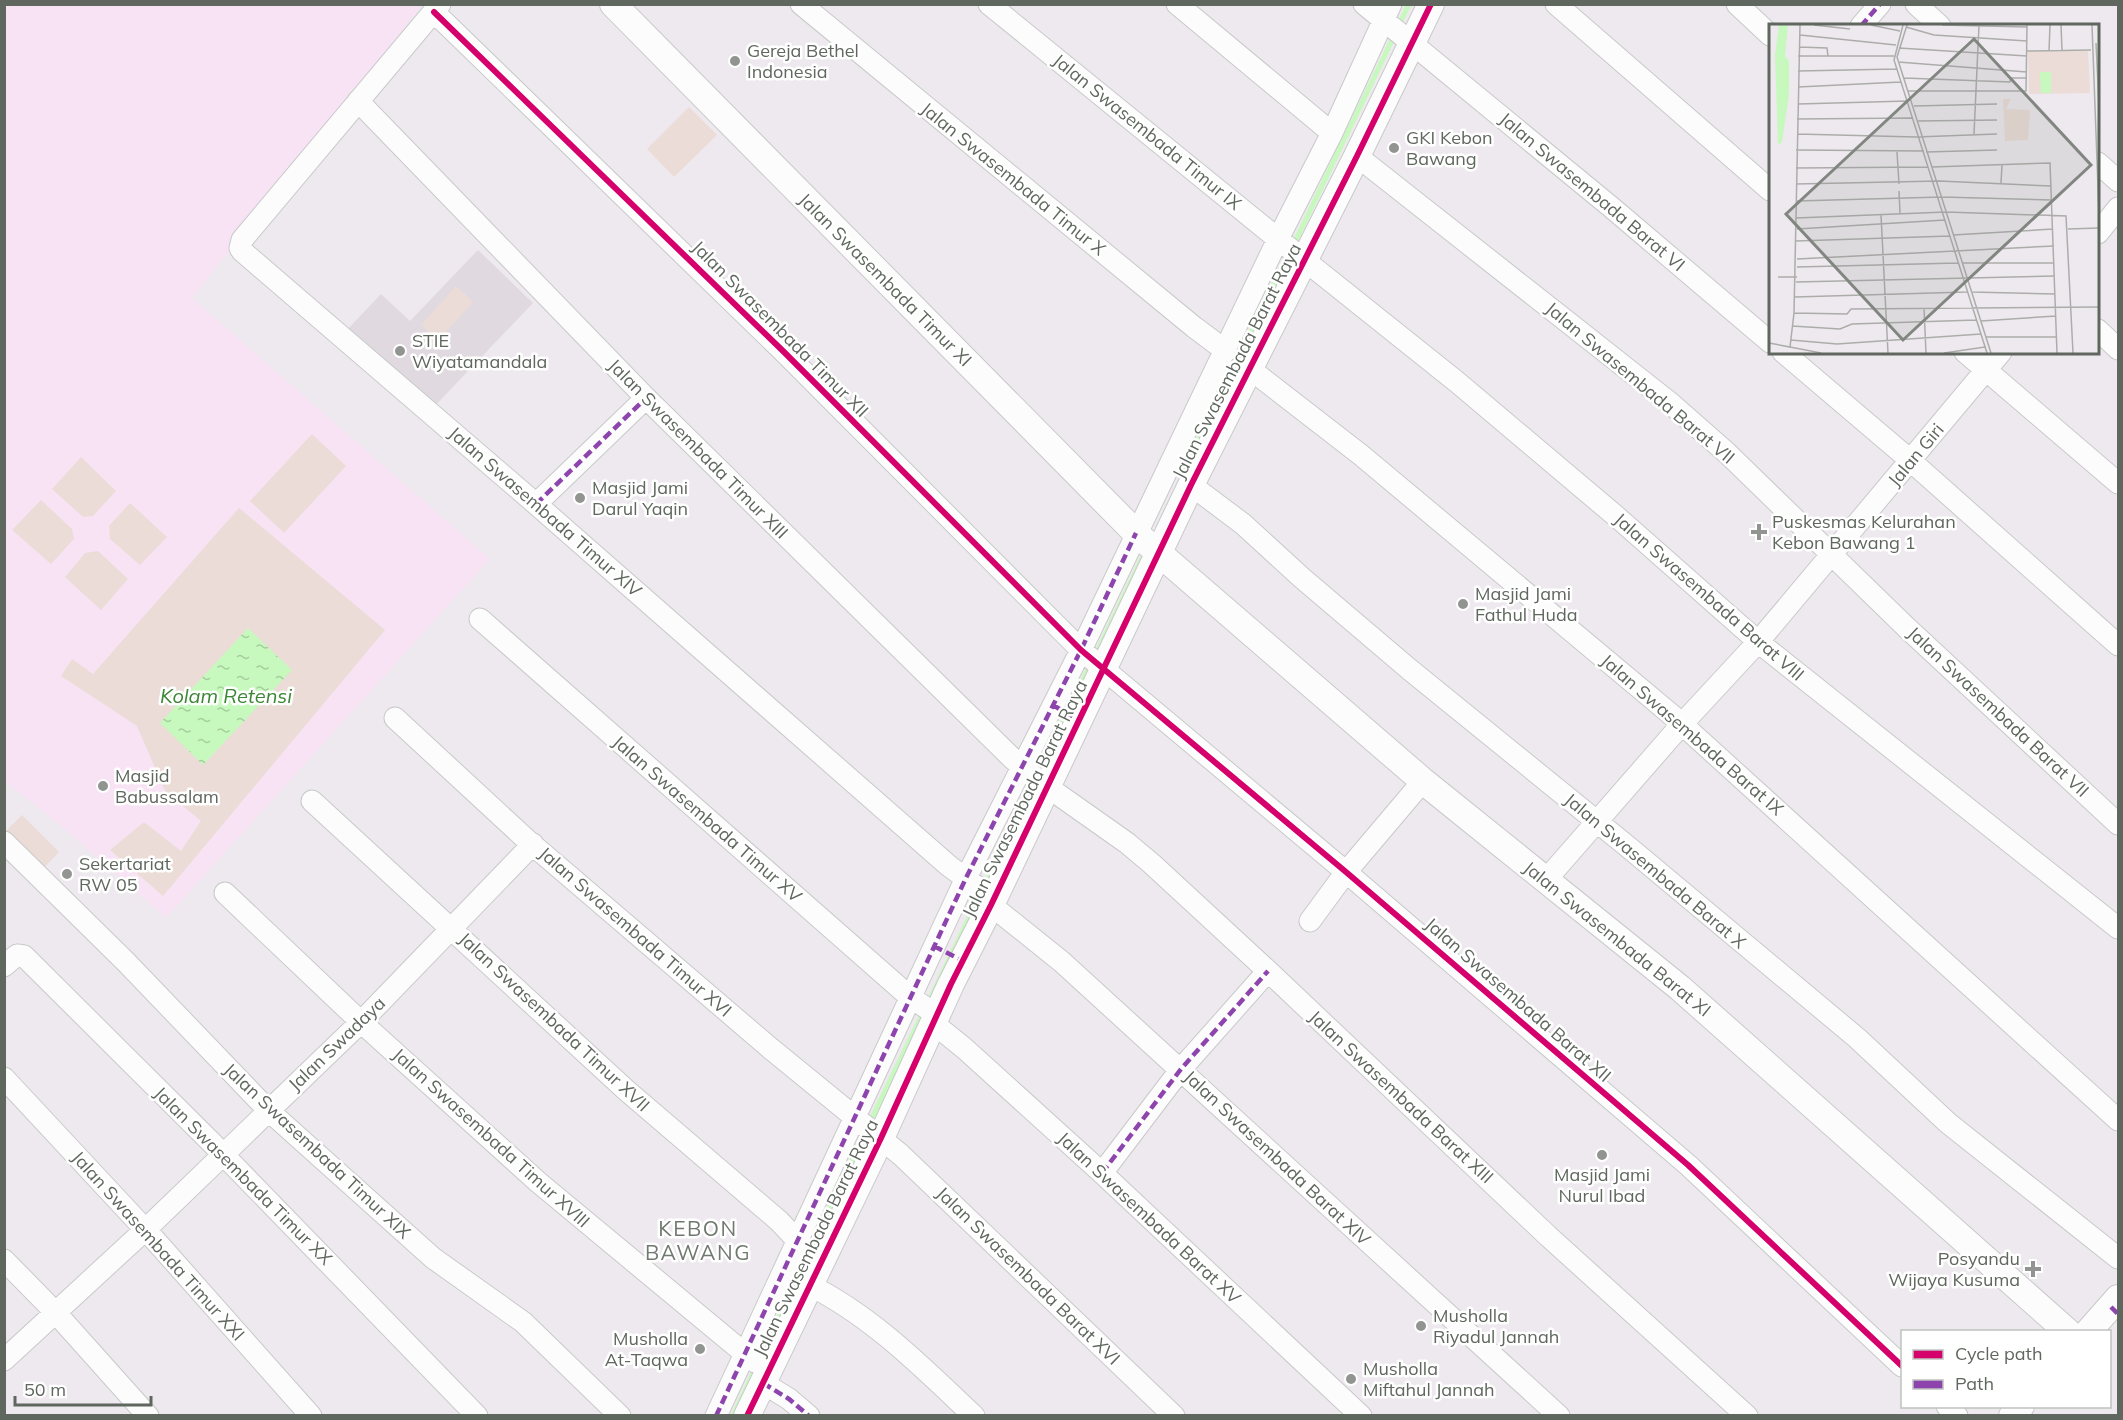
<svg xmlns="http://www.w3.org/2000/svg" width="2123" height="1420" viewBox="0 0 2123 1420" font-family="Mulish,sans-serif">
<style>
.commercial{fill:#f7e3f4}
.education{fill:#e0d9df}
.green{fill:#ebdcd7}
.water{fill:url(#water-ripples)}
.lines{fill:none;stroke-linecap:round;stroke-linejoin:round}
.stream{stroke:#c7f8bd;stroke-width:5}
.minor-casing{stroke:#c8c9c9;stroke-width:23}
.tertiary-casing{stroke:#c8c9c9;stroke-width:28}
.minor{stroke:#fcfcfc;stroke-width:21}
.tertiary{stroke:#fcfcfc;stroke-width:26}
.quiet{stroke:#8e44ad;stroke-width:4.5;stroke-dasharray:9 4.5;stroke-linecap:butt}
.cycleway-casing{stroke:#fff;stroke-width:10}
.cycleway{stroke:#d6006c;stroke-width:6}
.poi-dot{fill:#919490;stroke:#fff;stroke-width:2}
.labels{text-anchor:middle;stroke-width:5;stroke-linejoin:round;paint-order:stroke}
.poi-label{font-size:18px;fill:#5f675e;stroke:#fff;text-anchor:start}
.street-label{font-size:18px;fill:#5f675e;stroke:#fff}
.water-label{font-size:20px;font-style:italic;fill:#3b8635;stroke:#fff}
.quarter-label{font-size:21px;letter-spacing:1.5px;fill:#70796f;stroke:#fff}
.inset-road{fill:none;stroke:#acadab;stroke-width:1.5}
.view{fill:#828681;fill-opacity:0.15;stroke:#828681;stroke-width:3}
.inset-edge{fill:none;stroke:#5f675e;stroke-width:3}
</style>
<defs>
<pattern id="water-ripples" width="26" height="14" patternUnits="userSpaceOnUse" patternTransform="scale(1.5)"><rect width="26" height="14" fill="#c7f8bd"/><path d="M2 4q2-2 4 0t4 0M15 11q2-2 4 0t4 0" fill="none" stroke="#a5cd9d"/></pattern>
</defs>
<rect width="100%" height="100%" fill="#eee9ee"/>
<path class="commercial" d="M4,5H422L192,298L490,559L166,918L67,831L5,781Z"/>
<path class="education" d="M478,250L533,303L429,412L345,332L381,294L410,321Z"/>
<path class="green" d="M689,107L717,135L674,177L647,149Z
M456,286L473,302L438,341L421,325Z
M312,434L346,466L284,533L250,501Z
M81,457L116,491L93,516L83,517L52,489Z
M41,500L72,529L74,539L51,564L12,530Z
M130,503L167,537L140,565L110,539L109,526Z
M239,508L385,630L163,896L110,850L144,822L181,851L201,821L165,791L137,726L61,676L72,659L93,674Z
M98,551L128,579L101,610L65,577L85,553Z
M22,815L59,852L42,870L5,832Z"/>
<path class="water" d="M248,628L292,670L203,765L160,723Z"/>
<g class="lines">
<path class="stream" d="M1398,27L1409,4
M1294,244L1394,36
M1184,471L1288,255
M1096,654L1145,552
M1038,773L1090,665
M984,887L1034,782
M928,1003L980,895
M870,1122L924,1011
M760,1358L865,1133
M733,1416L756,1367"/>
<defs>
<path id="minor" d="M440,4L242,240L240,248L242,251L536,504L949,866L994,899
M801,4L1194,327L1226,351
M989,4L1278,239L1457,382L1617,517L1762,645L2118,928
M1177,4L1332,133
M1364,4L1611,207L1770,342
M1556,4L1770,190
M1737,4L1770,35
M1916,4L1940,26
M434,12L784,352L1081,650L1346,872L1688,1165L1902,1366
M1861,26L1880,4
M358,101L646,398L1013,759L1042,783L1127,843L1152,864L1268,971L1548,1236L1747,1416
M1357,156L1669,402L1727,453L1906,627L2118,824
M2098,163L2118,181
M2098,233L2118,208
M2098,330L2118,349
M1783,352L1903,454L2118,645
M1965,352L2118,483
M1250,369L1361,455L1673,716L2118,1120
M1191,485L1243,524L1302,578L1409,669L1627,846L1857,1038L1948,1123L2118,1258
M536,504L646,398
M480,619L910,997L937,1015
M395,718L527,840L770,1048L901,1155L1174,1416
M312,801L626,1090L779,1221L797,1240
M4,842L126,962L269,1111L433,1258L523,1322L620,1416
M1545,881L1682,724L1758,642L2001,352
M225,893L361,1022L538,1182L755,1362
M991,905L1062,962L1559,1416
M1310,921L1346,872L1423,781
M4,966L17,955L24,956L213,1144L477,1416
M933,1023L964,1048L1102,1173L1361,1416
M4,1078L154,1239L311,1416
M1102,1173L1181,1069L1268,971
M4,1260L55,1312L148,1416
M809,1285C872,1316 923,1368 974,1416
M4,1360L145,1230L361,1022L533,844
M763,1383L789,1399L809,1416
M1947,1406L1957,1416
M716,1416L966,878L1081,650L1278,239L1332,133L1391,4"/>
<path id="tertiary" d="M613,4L1139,536L1423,781L1680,988L2068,1332
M2088,1332L2118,1298
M747,1416L881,1138L951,984L991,905L1191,485L1357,156L1431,4
M2012,1416L2021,1406"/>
</defs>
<use href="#minor" class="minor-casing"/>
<use href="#tertiary" class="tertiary-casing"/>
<use href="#minor" class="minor"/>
<use href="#tertiary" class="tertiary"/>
<path class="quiet" d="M1861,26L1880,4
M536,504L646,398
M1053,705L1079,721
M934,946L963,961
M1102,1173L1181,1069L1268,971
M2111,1307L2118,1314
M763,1383L789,1399L809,1416
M716,1416L966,878L1081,650L1136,533"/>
<defs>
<path id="cycleway" d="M434,12L784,352L1081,650L1346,872L1688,1165L1902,1366
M747,1416L881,1138L951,984L991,905L1191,485L1357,156L1431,4"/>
</defs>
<use href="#cycleway" class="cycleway-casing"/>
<use href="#cycleway" class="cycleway"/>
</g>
<g class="poi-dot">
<circle cx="735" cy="61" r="6"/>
<circle cx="1394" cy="148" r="6"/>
<circle cx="400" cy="351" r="6"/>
<circle cx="580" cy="498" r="6"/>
<path d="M1756 523h6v6h6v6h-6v6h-6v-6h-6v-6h6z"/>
<circle cx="1463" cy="604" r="6"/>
<circle cx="103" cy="786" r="6"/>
<circle cx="67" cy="874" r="6"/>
<circle cx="1602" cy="1155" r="6"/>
<path d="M2030 1260h6v6h6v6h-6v6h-6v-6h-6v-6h6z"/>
<circle cx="1421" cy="1326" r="6"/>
<circle cx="700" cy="1349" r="6"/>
<circle cx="1351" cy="1379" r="6"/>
</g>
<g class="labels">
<g class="poi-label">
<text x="747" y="57">Gereja Bethel<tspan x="747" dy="21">Indonesia</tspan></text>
<text x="1406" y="144">GKI Kebon<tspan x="1406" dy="21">Bawang</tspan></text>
<text x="412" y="347">STIE<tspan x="412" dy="21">Wiyatamandala</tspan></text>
<text x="592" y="494">Masjid Jami<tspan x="592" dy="21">Darul Yaqin</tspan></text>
<text x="1772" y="528">Puskesmas Kelurahan<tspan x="1772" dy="21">Kebon Bawang 1</tspan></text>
<text x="1475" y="600">Masjid Jami<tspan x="1475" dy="21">Fathul Huda</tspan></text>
<text x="115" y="782">Masjid<tspan x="115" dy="21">Babussalam</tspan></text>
<text x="79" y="870">Sekertariat<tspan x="79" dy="21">RW 05</tspan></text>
<text x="1602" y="1181" text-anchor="middle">Masjid Jami<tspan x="1602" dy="21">Nurul Ibad</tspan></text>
<text x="2020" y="1265" text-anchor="end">Posyandu<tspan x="2020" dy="21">Wijaya Kusuma</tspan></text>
<text x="1433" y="1322">Musholla<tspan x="1433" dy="21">Riyadul Jannah</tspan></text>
<text x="688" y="1345" text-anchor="end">Musholla<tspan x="688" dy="21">At-Taqwa</tspan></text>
<text x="1363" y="1375">Musholla<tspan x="1363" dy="21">Miftahul Jannah</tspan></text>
</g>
<g class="street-label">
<text transform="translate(1147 132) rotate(39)" y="6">Jalan Swasembada Timur IX</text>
<text transform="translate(1013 179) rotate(39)" y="6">Jalan Swasembada Timur X</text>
<text transform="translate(1592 192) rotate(40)" y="6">Jalan Swasembada Barat VI</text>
<text transform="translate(885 280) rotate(45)" y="6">Jalan Swasembada Timur XI</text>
<text transform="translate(780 329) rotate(45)" y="6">Jalan Swasembada Timur XII</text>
<text transform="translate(1237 361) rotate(-63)" y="6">Jalan Swasembada Barat Raya</text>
<text transform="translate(1640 383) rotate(40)" y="6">Jalan Swasembada Barat VII</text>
<text transform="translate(698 449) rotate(45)" y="6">Jalan Swasembada Timur XIII</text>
<text transform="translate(1916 455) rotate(-50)" y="6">Jalan Giri</text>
<text transform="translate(545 512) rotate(41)" y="6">Jalan Swasembada Timur XIV</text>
<text transform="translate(1709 597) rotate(41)" y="6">Jalan Swasembada Barat VIII</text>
<text transform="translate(1998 712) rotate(43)" y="6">Jalan Swasembada Barat VII</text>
<text transform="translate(1692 735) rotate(41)" y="6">Jalan Swasembada Barat IX</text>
<text transform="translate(1025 799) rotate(-64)" y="6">Jalan Swasembada Barat Raya</text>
<text transform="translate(707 819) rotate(41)" y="6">Jalan Swasembada Timur XV</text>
<text transform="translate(1655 871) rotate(40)" y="6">Jalan Swasembada Barat X</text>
<text transform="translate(635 932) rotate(41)" y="6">Jalan Swasembada Timur XVI</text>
<text transform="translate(1617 939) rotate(39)" y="6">Jalan Swasembada Barat XI</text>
<text transform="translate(1518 1000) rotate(41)" y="6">Jalan Swasembada Barat XII</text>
<text transform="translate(554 1022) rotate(43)" y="6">Jalan Swasembada Timur XVII</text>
<text transform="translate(337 1044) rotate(-44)" y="6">Jalan Swadaya</text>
<text transform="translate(1401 1097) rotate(43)" y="6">Jalan Swasembada Barat XIII</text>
<text transform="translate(491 1138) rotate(42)" y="6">Jalan Swasembada Timur XVIII</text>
<text transform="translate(317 1151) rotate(43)" y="6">Jalan Swasembada Timur XIX</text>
<text transform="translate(1277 1158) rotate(43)" y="6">Jalan Swasembada Barat XIV</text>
<text transform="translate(243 1176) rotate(45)" y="6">Jalan Swasembada Timur XX</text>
<text transform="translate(1149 1218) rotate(43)" y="6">Jalan Swasembada Barat XV</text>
<text transform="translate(816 1238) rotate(-64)" y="6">Jalan Swasembada Barat Raya</text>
<text transform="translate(158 1246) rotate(48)" y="6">Jalan Swasembada Timur XXI</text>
<text transform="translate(1028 1276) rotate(44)" y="6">Jalan Swasembada Barat XVI</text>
</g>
<g class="water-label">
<text x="226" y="703">Kolam Retensi</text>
</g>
<g class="quarter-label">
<text x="698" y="1236">KEBON<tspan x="698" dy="24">BAWANG</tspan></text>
</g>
</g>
<g transform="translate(1769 24)">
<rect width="330" height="330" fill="#eee9ee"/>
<path d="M259,27H319L321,69L260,70ZM234,75H242L237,85L261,86L259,116L236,117Z" fill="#ebdcd7"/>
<path d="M10,1H19L16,32L20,37V70L13,118L9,121L6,31ZM271,48H282V69H272Z" fill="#c7f8bd"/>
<path class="inset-road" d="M45,1L81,5M102,1L131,7M134,1L125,36L218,329M138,1L128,33L222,329M173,1L258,3M292,1L293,27M323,1L330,191M137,3L165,11L258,17M31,11L127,21M327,19L330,82M30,23L58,24L59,32M130,24L258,32M258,27L322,26M280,27L281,1M29,32H125M129,38L258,48M29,47L128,45M135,54L241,58L242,54H258M29,63L132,58M139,67H257L258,1M29,80L139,77M145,82L228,80M28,95L144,94M149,97L228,96M28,110L147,113L228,110M205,110L210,1M27,126L155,127M128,128L130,160M157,128L228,126M163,143L281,139L288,329M27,144L159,143M232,159L233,141M27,160L170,157L282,162M130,167L131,189M27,177L173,173L283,176M112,191L119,329M27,194L177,188L297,192L304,329M28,205L176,196M299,205L330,204M184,211L284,205M27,217L181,212M28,235L285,222M193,239H285M28,243L189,239M9,253H28M27,258L286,252M202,268L286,270M26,273L198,268M155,284L157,329M25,289L78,290L82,285L330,283M212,297L287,292M23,302L71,305L83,300L207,296M217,313H288M22,316L68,320L212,310M0,319L21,323L25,289L31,1M21,323L52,329M175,329L216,323"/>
<path class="view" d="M205,15L322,141L134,316L17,190Z"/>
<rect width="330" height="330" class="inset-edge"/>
</g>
<rect width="2123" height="1420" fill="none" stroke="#5f675e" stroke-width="12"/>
<rect x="1901" y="1330" width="210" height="78" fill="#ffffff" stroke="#bfc2bf" stroke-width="1.5"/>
<rect x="1913" y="1350" width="30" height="9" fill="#d6006c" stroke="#bfc2bf" stroke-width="1.5"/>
<text x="1955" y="1360" font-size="18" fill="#5f675e">Cycle path</text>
<rect x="1913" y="1380" width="30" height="9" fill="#8e44ad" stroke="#bfc2bf" stroke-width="1.5"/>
<text x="1955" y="1390" font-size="18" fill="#5f675e">Path</text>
<path d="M15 1396v9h136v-9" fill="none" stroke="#5f675e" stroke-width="3"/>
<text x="24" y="1396" font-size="18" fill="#5f675e" stroke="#ffffff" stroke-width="4.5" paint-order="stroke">50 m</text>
</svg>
